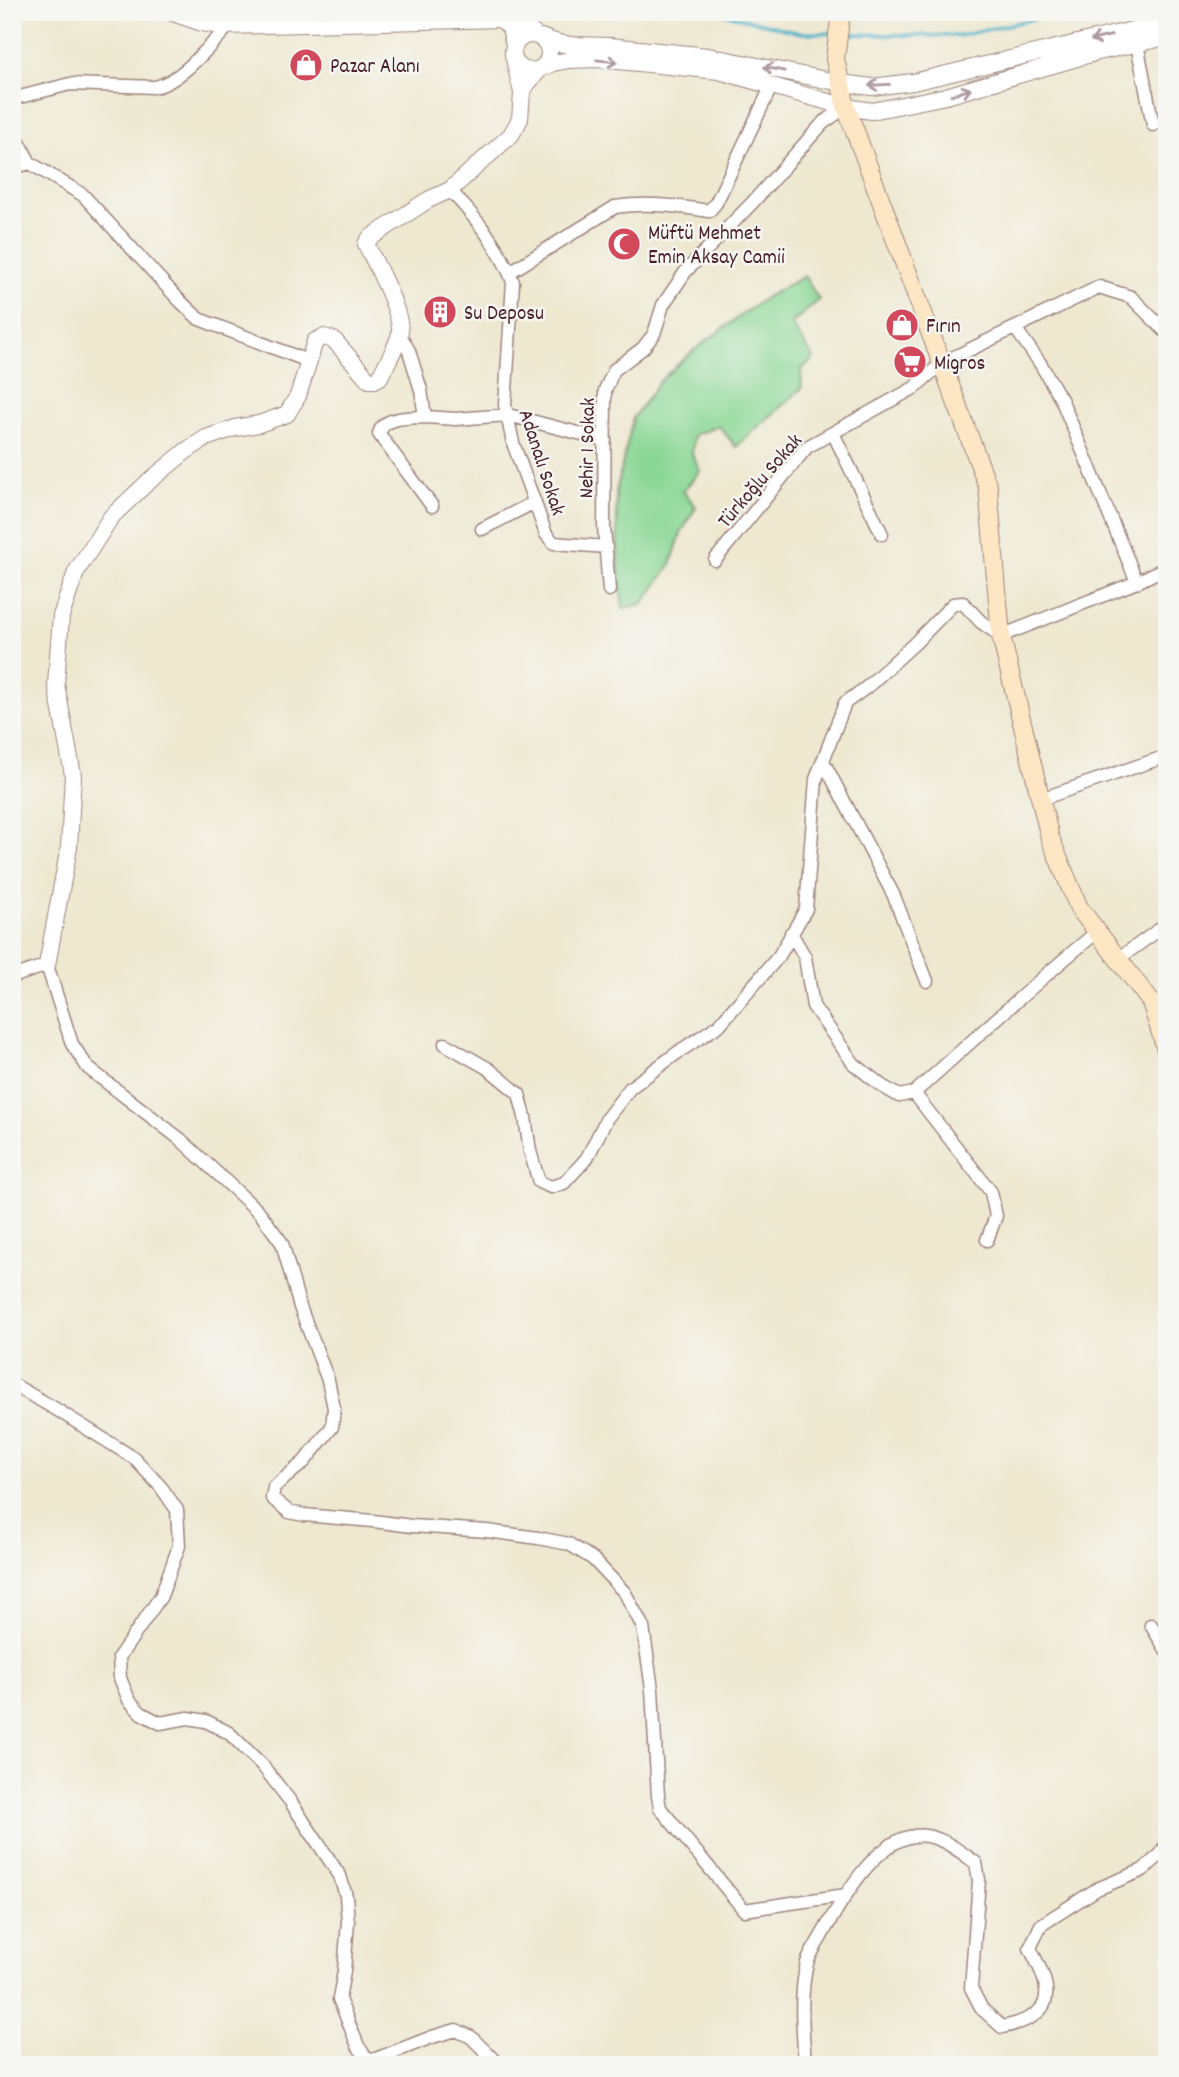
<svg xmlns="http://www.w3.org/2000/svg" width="1179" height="2077" viewBox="0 0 1179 2077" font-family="Dekko,sans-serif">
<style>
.green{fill:#8bd795;stroke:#6a7b60;stroke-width:2}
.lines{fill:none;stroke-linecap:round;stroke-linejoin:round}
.stream{stroke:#4bb2c9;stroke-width:3.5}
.minor-casing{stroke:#9c847e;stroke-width:15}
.tertiary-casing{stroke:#9c847e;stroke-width:18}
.secondary-casing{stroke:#9c847e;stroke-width:20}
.minor{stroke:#fff;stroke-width:12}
.tertiary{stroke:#fff;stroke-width:16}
.secondary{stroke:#fce6c4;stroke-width:18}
.oneway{stroke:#ae9aa0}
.labels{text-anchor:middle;stroke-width:5;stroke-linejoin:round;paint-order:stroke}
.poi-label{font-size:21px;fill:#4a1f2b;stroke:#f6f6f2;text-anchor:start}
.street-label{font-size:21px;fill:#4a1f2b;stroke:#f6f6f2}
</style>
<rect width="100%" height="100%" fill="#f6f6f2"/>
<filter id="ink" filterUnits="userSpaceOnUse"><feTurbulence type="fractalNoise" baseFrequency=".0143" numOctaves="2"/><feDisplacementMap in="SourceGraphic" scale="14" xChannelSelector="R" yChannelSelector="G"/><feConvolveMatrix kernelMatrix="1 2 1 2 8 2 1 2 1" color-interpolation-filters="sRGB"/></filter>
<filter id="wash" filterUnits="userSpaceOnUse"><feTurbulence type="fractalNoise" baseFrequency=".00686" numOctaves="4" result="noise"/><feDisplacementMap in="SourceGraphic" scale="28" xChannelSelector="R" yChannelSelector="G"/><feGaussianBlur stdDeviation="1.57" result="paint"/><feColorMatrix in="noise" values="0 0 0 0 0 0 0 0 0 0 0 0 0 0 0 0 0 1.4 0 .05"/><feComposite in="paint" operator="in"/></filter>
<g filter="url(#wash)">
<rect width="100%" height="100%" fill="#eee8d0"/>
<path class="green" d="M804,276L819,300L791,324L814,358L801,370L802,388L736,447L719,426L694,435L692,454L700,471L683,491L696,507L681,533L671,564L643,604L623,608L619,577L616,492L633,418L660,381L694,350L766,297Z"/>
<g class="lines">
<path class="stream" d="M717,12L801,33H831
M846,34L959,36L1064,12"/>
</g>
</g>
<g filter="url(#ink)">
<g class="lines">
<defs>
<path id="minor" d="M1137,44L1153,125
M12,99L70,84L155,87C182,81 210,45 229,26
M12,129L30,163L83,195L179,300L199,319L308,361
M12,168L30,163
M450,190C475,217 500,247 513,282L505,405L513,443L546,534L554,543L606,547
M510,272L615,207C647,202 677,206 709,211L716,203L772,85
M1015,328L1040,363L1062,401L1137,582
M400,335L409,351L421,390L425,417L456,419L508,415L605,440
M425,417C409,418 383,416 379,434L432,506
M833,433L882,534
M482,529L535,502
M715,560L807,447L914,388L942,363L1099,287L1131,297L1167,333
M609,590L604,527L605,390L614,370L643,348L654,334L663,305L686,271L752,203L823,123L846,107
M823,761L894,896L927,981
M1041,799L1167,756
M791,933L805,957L813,1006L854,1064L882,1086L899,1096L914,1093C975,1039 1034,983 1097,932
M1118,959L1167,924
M12,977L47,965L72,1044L88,1068L180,1139L260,1213L282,1243L300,1307L328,1380L334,1408L332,1427L304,1462L274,1487L272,1498L289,1512L304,1515L373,1521L412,1526L487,1531L538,1538L569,1544L593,1559L625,1593L643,1627L652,1689L658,1796L660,1808L744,1910L846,1895
M445,1044L489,1069L519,1094L525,1117L530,1151L539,1182L551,1187L564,1183L587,1158L607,1118L630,1088L677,1053L719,1025L779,956L806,909L816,779L845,703L867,687L916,642L953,604L963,603L981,622L1001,636L1137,582L1167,567
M914,1093L991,1192L996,1216L987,1240
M12,1384L54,1408L134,1458L161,1487L177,1510L179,1546L161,1596L119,1657L120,1678L129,1700L141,1713L160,1723L188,1718L206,1721L229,1733L262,1765L290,1801L340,1876L346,1896L348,1922L344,1971L339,1999L358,2046L365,2056L373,2060L432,2037L456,2030L471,2037L499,2065
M1151,1625L1167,1651
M805,2065C803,2032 799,1996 807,1963C810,1954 817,1944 822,1935C840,1903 874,1841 914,1836C937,1832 959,1851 976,1863L979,1880L971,1988L982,2009L1002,2027C1018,2024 1045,2016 1046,1996C1048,1980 1036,1961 1030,1948L1041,1925L1097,1889L1143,1870L1161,1854L1167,1843"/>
<path id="tertiary" d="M170,12L202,23L222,26L501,19
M513 53a18 18 0 1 1 36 0a18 18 0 1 1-36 0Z
M541,37L558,43L570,45L610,46L708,56L841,83L872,87L913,82L1145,27L1167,20
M514,45L510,28L501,19C516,21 525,24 535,35
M515,63L522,93L527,84L540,69L553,63L569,60L598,59L719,71L846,107L872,111L946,96L1094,53L1167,37
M47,965L69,847L73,775L56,684L61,616L76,572L111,517L147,483L186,451L206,438L235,428L259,424L287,414L298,396L315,341L324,337L334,340L369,380H375L380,377C386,364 395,350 399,337C406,318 375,263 366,244L370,238L428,200L450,190L511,135L520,119L522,93"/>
<path id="secondary" d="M841,12L835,59L846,107L988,487L1001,636L1050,838L1079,908L1151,1002L1167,1052"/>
</defs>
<use href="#minor" class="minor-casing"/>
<use href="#tertiary" class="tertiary-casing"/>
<use href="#secondary" class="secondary-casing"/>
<use href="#minor" class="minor"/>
<use href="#tertiary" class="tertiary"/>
<use href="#secondary" class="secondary"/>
</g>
<defs><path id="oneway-shaft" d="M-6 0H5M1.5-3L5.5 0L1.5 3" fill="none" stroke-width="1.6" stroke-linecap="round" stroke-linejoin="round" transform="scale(1.75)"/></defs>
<g class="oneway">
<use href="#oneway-shaft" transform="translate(1101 38) rotate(167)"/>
<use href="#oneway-shaft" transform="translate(607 61) rotate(6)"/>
<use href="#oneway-shaft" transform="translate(774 69) rotate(-168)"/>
<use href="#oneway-shaft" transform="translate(879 85) rotate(177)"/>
<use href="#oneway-shaft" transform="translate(961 92) rotate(-16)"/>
</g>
</g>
<defs>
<symbol id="shop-disc" viewBox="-11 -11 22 22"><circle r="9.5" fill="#d1495b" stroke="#f6f6f2"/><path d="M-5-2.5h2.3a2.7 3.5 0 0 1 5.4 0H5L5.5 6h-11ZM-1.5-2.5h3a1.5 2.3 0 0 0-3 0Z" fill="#fff"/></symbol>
<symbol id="mosque-disc" viewBox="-11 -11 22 22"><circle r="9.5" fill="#d1495b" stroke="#f6f6f2"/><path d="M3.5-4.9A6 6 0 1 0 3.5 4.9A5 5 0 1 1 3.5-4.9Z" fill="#fff"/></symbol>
<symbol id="building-disc" viewBox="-11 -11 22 22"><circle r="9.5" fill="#d1495b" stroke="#f6f6f2"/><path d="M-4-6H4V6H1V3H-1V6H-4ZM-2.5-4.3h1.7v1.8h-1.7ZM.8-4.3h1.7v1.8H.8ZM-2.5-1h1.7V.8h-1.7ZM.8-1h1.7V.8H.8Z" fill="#fff"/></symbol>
<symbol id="supermarket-disc" viewBox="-11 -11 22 22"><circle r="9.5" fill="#d1495b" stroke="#f6f6f2"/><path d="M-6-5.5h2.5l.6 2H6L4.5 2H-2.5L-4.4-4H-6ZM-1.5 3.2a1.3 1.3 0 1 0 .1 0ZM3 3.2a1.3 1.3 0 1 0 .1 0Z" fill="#fff"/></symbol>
</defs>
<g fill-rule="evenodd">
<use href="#shop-disc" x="287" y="46" width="38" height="38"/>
<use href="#mosque-disc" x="605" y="225" width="38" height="38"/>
<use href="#building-disc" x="421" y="293" width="38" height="38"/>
<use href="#shop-disc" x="883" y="306" width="38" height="38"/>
<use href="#supermarket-disc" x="891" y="343" width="38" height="38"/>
</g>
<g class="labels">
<g class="poi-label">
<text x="330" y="72">Pazar Alanı</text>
<text x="648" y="239">Müftü Mehmet<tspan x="648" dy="24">Emin Aksay Camii</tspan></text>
<text x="464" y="319">Su Deposu</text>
<text x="926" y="332">Fırın</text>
<text x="934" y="369">Migros</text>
</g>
<g class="street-label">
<text transform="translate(586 448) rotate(-89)" y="7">Nehir 1 Sokak</text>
<text transform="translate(543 462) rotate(72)" y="7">Adanalı Sokak</text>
<text transform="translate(759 480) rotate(-49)" y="7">Türkoğlu Sokak</text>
</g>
</g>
<rect width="1179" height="2077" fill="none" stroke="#f6f6f2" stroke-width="42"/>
</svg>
